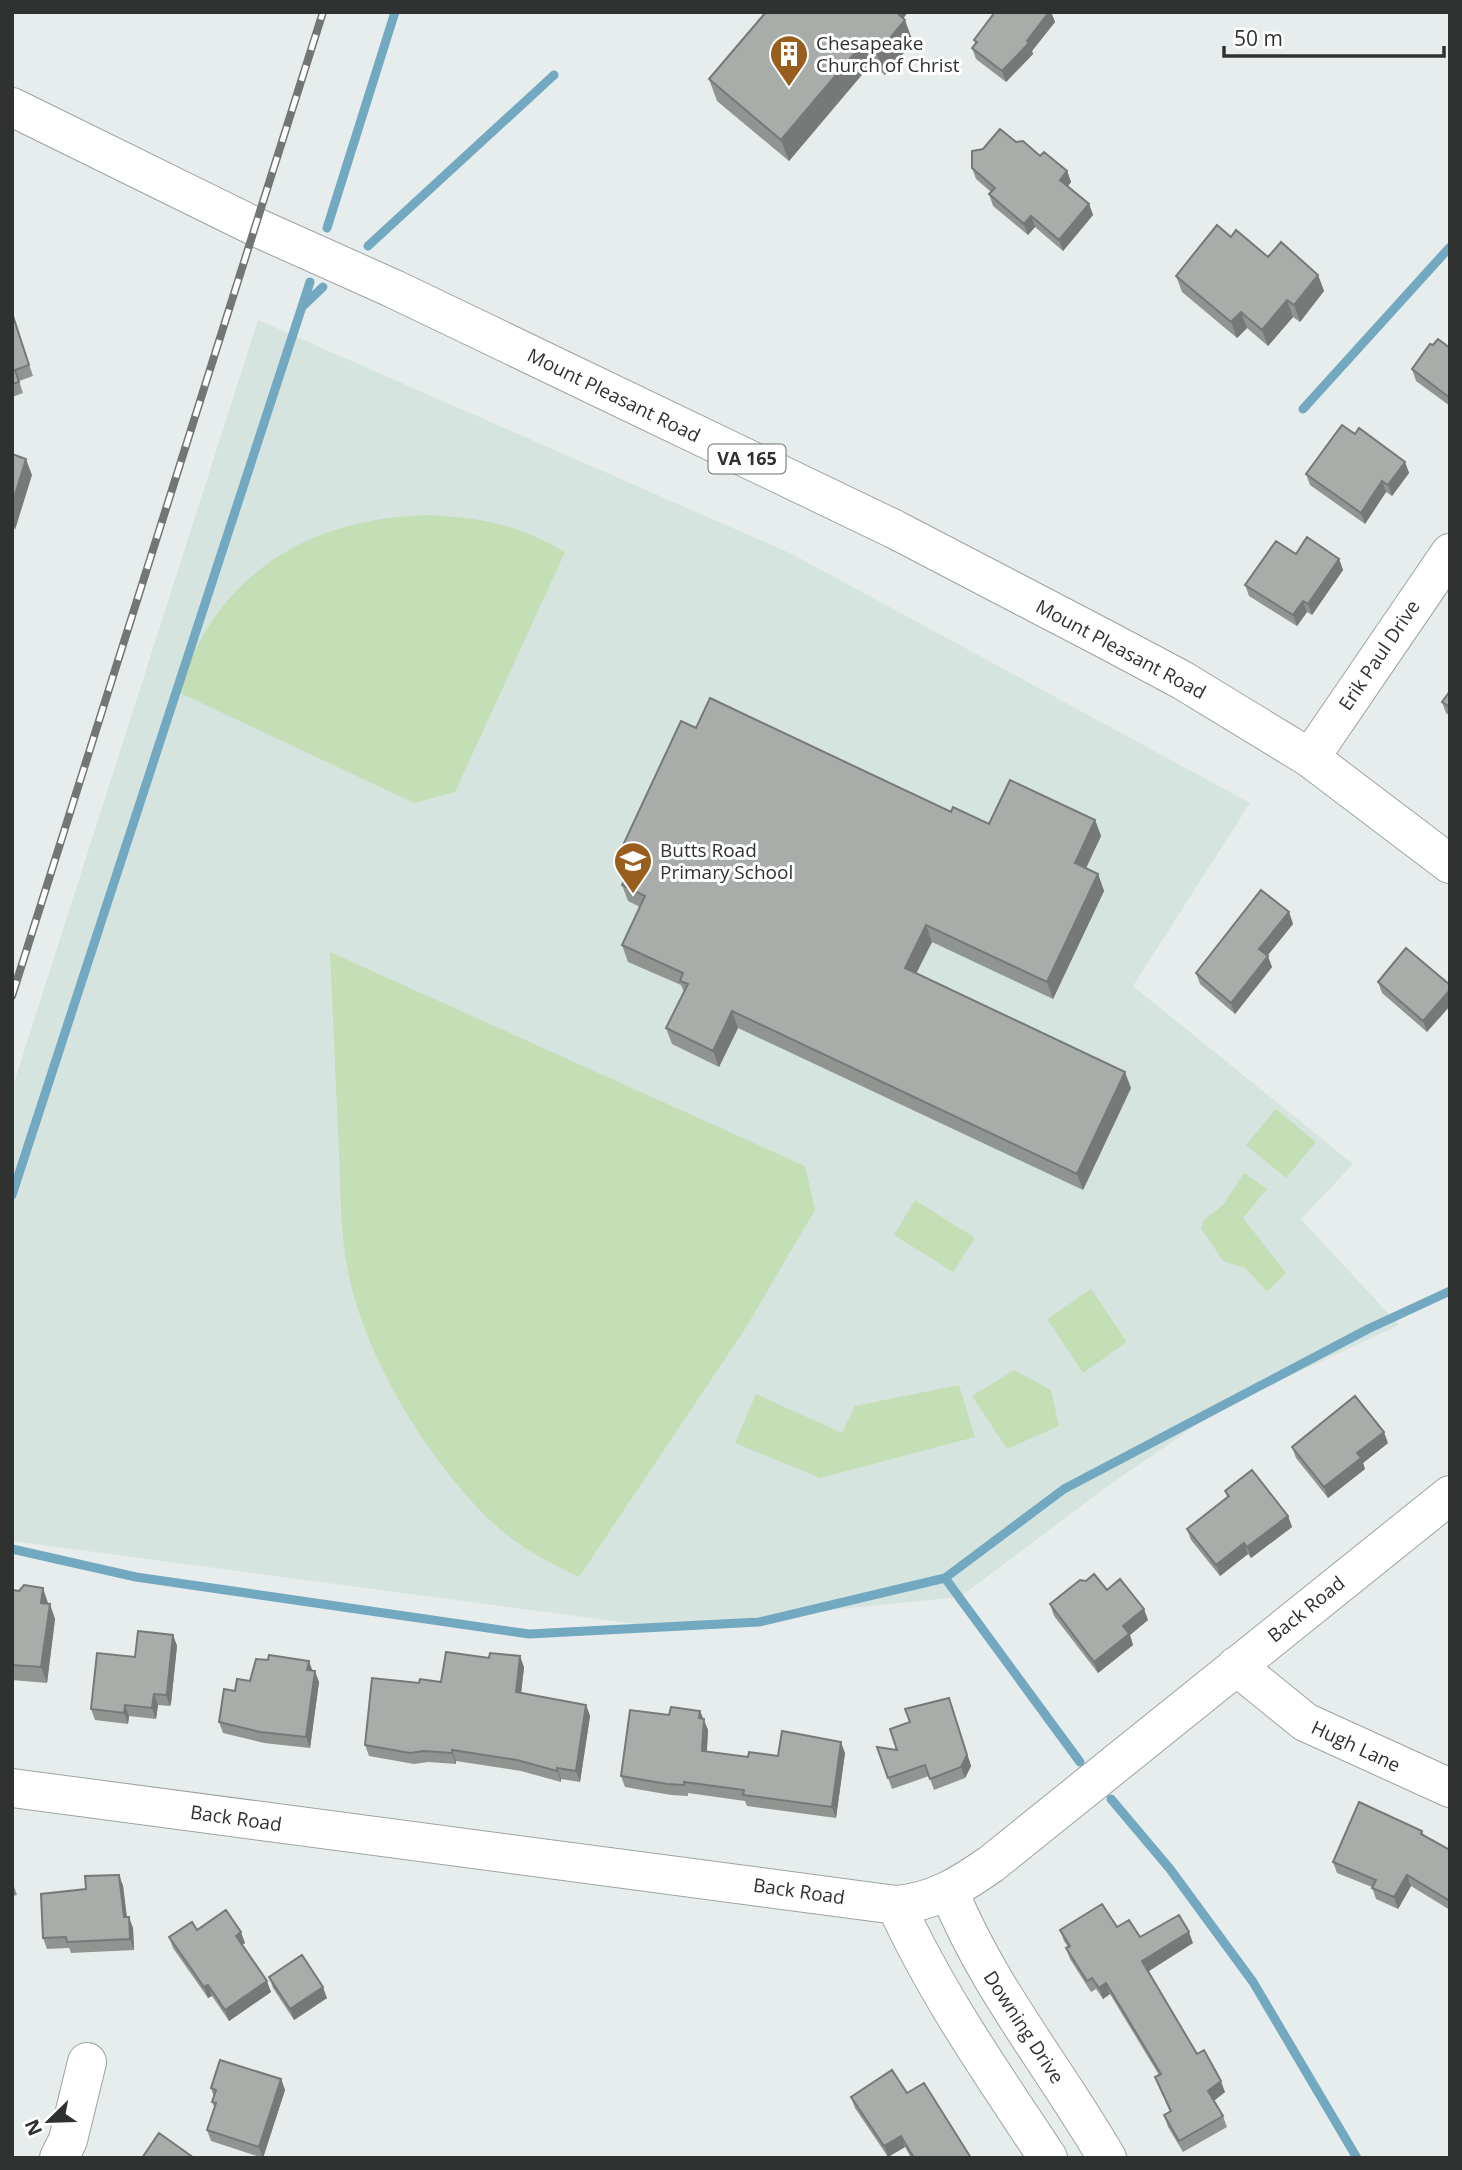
<svg xmlns="http://www.w3.org/2000/svg" width="1462" height="2170" viewBox="0 0 1462 2170" font-family="'Open Sans',sans-serif">
<style>
.built{fill:#d6e4e0}
.green{fill:#c4deb6}
.lines{fill:none;stroke-linecap:round;stroke-linejoin:round}
.stream{stroke:#72a8c0;stroke-width:9}
.minor-casing{stroke:#9da3a2;stroke-width:40}
.highway-casing{stroke:#9da3a2;stroke-width:40}
.minor{stroke:#fff;stroke-width:38}
.highway{stroke:#fff;stroke-width:38}
.rail-casing{stroke:#727675;stroke-width:8}
.rail{stroke:#fff;stroke-width:5;stroke-dasharray:16;stroke-linecap:butt}
.wall{fill:#909592}
.shaded-wall{fill:#767977}
.building{fill:#a8adaa;stroke:#767977;stroke-width:2}
.labels{text-anchor:middle;stroke-width:6;stroke-linejoin:round;paint-order:stroke}
.shield{fill:#fff;stroke:#6d706f;stroke-width:2}
.shield-label{font-size:18px;font-weight:bold;fill:#2f3231}
.poi-label{font-size:19px;fill:#2f3231;stroke:#fff;text-anchor:start}
.street-label{font-size:19px;fill:#2f3231;stroke:#fff}
</style>
<rect width="100%" height="100%" fill="#e7edec"/>
<path class="built" d="M258,320L792,554L1250,803L1133,986L1353,1164L1301,1219L1399,1325L1221,1408L1105,1488L960,1597L658,1627L12,1541V1089Z"/>
<path class="green" d="M431,515C488,519 515,524 565,552L455,792L414,803L178,692C217,573 309,517 431,515Z
M330,952L805,1166L815,1210L745,1329L579,1577C549,1563 519,1547 494,1524C431,1464 372,1369 351,1285C340,1242 341,1197 339,1153C336,1086 333,1019 330,952Z
M1276,1109L1316,1142L1286,1178L1246,1145Z
M1244,1173L1267,1189L1243,1218L1286,1273L1267,1291L1245,1268L1223,1261L1201,1228L1204,1220L1223,1205Z
M915,1200L975,1238L953,1272L894,1235Z
M1091,1289L1127,1342L1083,1373L1047,1319Z
M1014,1370L1051,1390L1059,1426L1007,1449L972,1396Z
M959,1385L975,1437L820,1478L735,1443L756,1394L842,1433L855,1406Z"/>
<g class="lines">
<path class="stream" d="M327,228L395,12
M368,246L554,75
M304,305L323,287
M1303,409L1450,247
M12,1195L310,282
M12,1549L136,1577L529,1634L759,1622L945,1578L1064,1489L1368,1329L1450,1291
M945,1578L1080,1762
M1111,1799L1170,1869L1253,1982L1357,2158"/>
<defs>
<path id="minor" d="M1310,758L1450,553
M1236,1666L1305,1722L1450,1788
M12,1788L896,1905C934,1902 961,1885 991,1864L1450,1495
M949,1891C988,1988 1055,2068 1107,2158
M896,1905C937,1995 994,2076 1048,2158
M59,2158L68,2140L87,2062"/>
<path id="highway" d="M12,107L258,228L394,289L894,529L1105,639L1182,680L1310,758L1450,864"/>
</defs>
<use href="#minor" class="minor-casing"/>
<use href="#highway" class="highway-casing"/>
<use href="#minor" class="minor"/>
<use href="#highway" class="highway"/>
<defs>
<path id="rail" d="M12,996L323,12"/>
</defs>
<use href="#rail" class="rail-casing"/>
<use href="#rail" class="rail"/>
</g>
<path class="wall" d="M766,12H908L903,19L913,42L885,75L871,64L789,161L717,101L709,79Z
M995,12H1051L1055,22L1032,51L1033,54L1006,82L976,59L972,48L975,44L974,40Z
M1040,156L1067,171L1071,182L1068,186L1089,204L1093,215L1063,251L1035,227L1028,235L993,206L989,194L991,192L976,179L972,168Z
M1231,237L1268,257L1318,275L1324,291L1300,322L1293,317L1268,346L1247,328L1237,338L1182,292L1176,276Z
M12,313L33,376L19,381L23,393L12,397Z
M1450,348V406L1416,381L1412,369Z
M1355,434L1405,462L1409,473L1392,496L1386,492L1365,524L1310,485L1306,474Z
M1296,554L1339,559L1343,570L1312,615L1307,612L1297,626L1249,596L1245,585Z
M1450,691V716L1446,713L1442,702Z
M696,728L989,824L1095,820L1101,836L1086,868L1098,874L1104,891L1053,999L932,942L916,973L1131,1088L1083,1190L738,1028L719,1067L672,1044L666,1028L684,992L681,985L628,962L622,945L640,907L628,901L622,885L634,861L630,859L624,843Z
M1289,912L1293,924L1267,956L1272,967L1235,1014L1200,984L1196,973Z
M1406,948L1427,1032L1382,993L1378,982Z
M1388,1443L1363,1463L1365,1469L1328,1498L1296,1458L1292,1447Z
M1225,1491L1288,1516L1292,1527L1251,1558L1248,1554L1220,1576L1191,1540L1187,1529L1227,1497Z
M12,1590L48,1603L55,1619L47,1683L12,1680Z
M1107,1590L1148,1620L1130,1635L1133,1645L1098,1673L1054,1616L1050,1604Z
M173,1635L177,1646L171,1703L170,1706L158,1705L156,1719L129,1716L128,1724L95,1720L91,1709L135,1657Z
M524,1667L521,1693L586,1705L590,1716L580,1782L561,1779V1782L521,1771L456,1761V1764L428,1762L414,1764L369,1756L365,1745L419,1683L441,1682Z
M312,1671L319,1682L310,1748L264,1743L223,1733L219,1722L235,1691L250,1681Z
M949,1698L971,1766L965,1778L934,1790L929,1776L892,1789L877,1747L897,1750L910,1722Z
M700,1711L708,1730L707,1752L748,1757L845,1753L836,1818L747,1806L745,1801L688,1793V1796L671,1795L625,1787L621,1776L669,1715Z
M1422,1831L1424,1836L1450,1850V1910L1411,1886L1398,1909L1376,1899L1372,1887L1337,1873L1333,1862Z
M119,1875L123,1886L127,1917L133,1928L134,1950L71,1953L69,1948L47,1949L43,1938L86,1889Z
M12,1881L17,1895L12,1896Z
M1117,1927L1140,1937L1193,1943L1148,1971L1197,2054L1225,2092L1214,2101L1223,2116L1227,2127L1183,2152L1168,2127L1164,2115L1170,2112L1155,2077L1159,2075L1110,1994L1103,1999L1096,1989L1091,1992L1070,1959L1066,1948L1068,1947L1064,1941L1060,1930Z
M197,1930L245,1943L242,1945L271,1992L229,2021L212,1996L208,1998L173,1948L169,1937Z
M269,1977L327,1998L294,2020L273,1988Z
M281,2079L285,2090L263,2158L211,2141L207,2130L215,2108L212,2102L214,2097L211,2088Z
M907,2093L971,2158H911L905,2147L888,2157L855,2108L851,2097Z"/>
<path class="shaded-wall" d="M890,12H908L896,27Z
M1049,12H1051L1055,22L1032,51L1033,54L1006,82L1002,71Z
M905,20L913,42L885,75L877,54Z
M864,42L871,64L789,161L781,140Z
M1067,171L1071,182L1064,191L1060,180Z
M1089,204L1093,215L1063,251L1059,240Z
M1031,216L1035,227L1028,235L1024,224Z
M1318,275L1324,291L1300,322L1294,305Z
M1287,300L1293,317L1268,346L1262,330Z
M1241,312L1247,328L1237,338L1231,322Z
M26,459L32,475L15,530L12,521V504Z
M1405,462L1409,473L1392,496L1388,485Z
M1382,481L1386,492L1365,524L1361,513Z
M1339,559L1343,570L1312,615L1308,604Z
M1303,601L1307,612L1297,626L1293,615Z
M1095,820L1101,836L1081,879L1075,863Z
M1098,874L1104,891L1053,999L1047,982Z
M1289,912L1293,924L1264,960L1259,949Z
M926,925L932,942L911,984L905,968Z
M1268,956L1272,967L1235,1014L1231,1003Z
M1450,990V1006L1427,1032L1423,1021Z
M732,1011L738,1028L719,1067L713,1051Z
M1125,1072L1131,1088L1083,1190L1077,1174Z
M1384,1432L1388,1443L1363,1463L1365,1469L1328,1498L1324,1487L1357,1453Z
M1288,1516L1292,1527L1251,1558L1247,1547Z
M1244,1543L1248,1554L1220,1576L1216,1565Z
M43,1588L48,1603L46,1618L41,1603Z
M50,1604L55,1619L47,1683L41,1667Z
M1144,1609L1148,1620L1130,1635L1133,1645L1098,1673L1094,1662L1123,1626Z
M173,1635L177,1646L171,1703L170,1706L166,1695Z
M520,1656L524,1667L520,1703L516,1692Z
M309,1661L313,1672L307,1670Z
M315,1671L319,1682L310,1748L306,1737Z
M154,1694L158,1705L156,1719L152,1708Z
M949,1698L971,1766L965,1778L961,1767Z
M125,1705L129,1716L128,1724L124,1713Z
M586,1705L590,1716L580,1782L576,1771Z
M700,1711L708,1730L706,1762L702,1751L699,1718Z
M841,1742L845,1753L836,1818L832,1807Z
M452,1750L456,1761V1764L452,1753Z
M557,1768L561,1779V1782L557,1771Z
M119,1875L123,1886L128,1928L124,1917Z
M1407,1875L1411,1886L1398,1909L1394,1897Z
M129,1917L133,1928L134,1950L130,1939Z
M241,1932L245,1943L240,1947L236,1936Z
M1189,1932L1193,1943L1146,1973L1142,1961Z
M267,1981L271,1992L229,2021L225,2010Z
M1106,1983L1110,1994L1103,1999L1099,1988Z
M208,1985L212,1996L208,1998L204,1987Z
M323,1987L327,1998L294,2020L290,2009Z
M281,2079L285,2090L263,2158L259,2147Z
M1221,2081L1225,2092L1212,2102L1208,2091Z
M901,2136L905,2147L888,2157L884,2146Z"/>
<path class="building" d="M766,12H896L905,20L877,54L864,42L781,140L709,79Z
M995,12H1049L1027,41L1029,43L1002,71L972,48L977,42L974,40Z
M1000,129L1016,142L1023,141L1040,156L1044,152L1067,171L1060,180L1089,204L1059,240L1031,216L1024,224L989,194L995,188L972,168V151L983,149Z
M1217,225L1231,237L1236,230L1268,257L1281,242L1318,275L1294,305L1287,300L1262,330L1241,312L1231,322L1176,276Z
M12,313L29,365L15,370L19,382L12,384Z
M1438,339L1450,348V398L1412,369L1430,344L1433,345Z
M1342,425L1355,434L1359,428L1405,462L1388,485L1382,481L1361,513L1306,474Z
M12,454L26,459L12,504Z
M1307,537L1339,559L1308,604L1303,601L1293,615L1245,585L1276,541L1296,554Z
M1450,691V707L1442,702Z
M710,698L951,812L953,807L989,824L1010,780L1095,820L1075,863L1098,874L1047,982L926,925L905,968L1125,1072L1077,1174L732,1011L713,1051L666,1028L688,984L680,981L683,973L622,945L645,896L622,885L639,850L624,843L681,721L696,728Z
M1261,890L1289,912L1259,949L1268,956L1231,1003L1196,973Z
M1406,948L1450,985V990L1423,1021L1378,982Z
M1355,1396L1384,1432L1357,1453L1361,1458L1324,1487L1292,1447Z
M1252,1470L1288,1516L1247,1547L1244,1543L1216,1565L1187,1529L1229,1496L1225,1491Z
M1094,1574L1107,1590L1120,1579L1144,1609L1123,1626L1129,1634L1094,1662L1050,1604L1080,1580L1086,1581Z
M24,1585L43,1588L41,1603L50,1604L41,1667L12,1665V1590L19,1591Z
M138,1631L173,1635L167,1692L166,1695L154,1694L152,1708L125,1705L124,1713L91,1709L97,1653L135,1657Z
M446,1652L489,1658L490,1653L520,1656L516,1692L586,1705L576,1771L557,1768V1771L517,1760L452,1750V1753L424,1751L410,1753L365,1745L372,1678L419,1683L420,1679L441,1682Z
M269,1655L309,1661L307,1670L315,1671L306,1737L260,1732L219,1722L224,1689L235,1691L237,1679L250,1681L256,1659L268,1660Z
M949,1698L967,1755L961,1767L930,1779L925,1765L888,1778L877,1747L897,1750L890,1729L910,1722L905,1709Z
M671,1707L700,1711L699,1718L704,1719L702,1751L748,1757L749,1752L778,1756L782,1731L841,1742L832,1807L743,1795L744,1790L684,1782V1785L667,1784L621,1776L630,1710L669,1715Z
M1359,1802L1422,1831L1421,1834L1450,1850V1901L1407,1875L1394,1897L1372,1888L1376,1880L1333,1862Z
M119,1875L124,1917H129L130,1939L67,1942L66,1937L43,1938L41,1894L86,1889L85,1876Z
M1102,1904L1117,1927L1129,1920L1140,1937L1179,1915L1189,1932L1142,1961L1197,2054L1204,2050L1221,2081L1208,2091L1223,2116L1179,2141L1164,2115L1171,2111L1155,2077L1161,2074L1106,1983L1099,1988L1092,1978L1087,1981L1066,1948L1070,1946L1060,1930Z
M226,1910L241,1932L236,1936L267,1981L225,2010L208,1985L204,1987L169,1937L192,1922L197,1930Z
M302,1955L323,1987L290,2009L269,1977Z
M220,2060L281,2079L259,2147L207,2130L216,2103L212,2102L216,2090L211,2088Z
M892,2070L907,2093L924,2083L971,2158H914L901,2136L884,2146L851,2097Z
M159,2133L194,2158H142Z"/>
<defs>
<symbol id="building-pin" viewBox="-11 -11 22 30"><path d="M0 17L-7.5 6A9.5 9.5 0 1 1 7.5 6Z" fill="#985e1d" stroke="#fff"/><path d="M-4-6H4V6H1V3H-1V6H-4ZM-2.5-4.3h1.7v1.8h-1.7ZM.8-4.3h1.7v1.8H.8ZM-2.5-1h1.7V.8h-1.7ZM.8-1h1.7V.8H.8Z" fill="#fff"/></symbol>
<symbol id="school-pin" viewBox="-11 -11 22 30"><path d="M0 17L-7.5 6A9.5 9.5 0 1 1 7.5 6Z" fill="#985e1d" stroke="#fff"/><path d="M0-5L7-2L0 1L-7-2ZM-4 1L0 2.5L4 1V4Q0 6-4 4Z" fill="#fff"/></symbol>
</defs>
<g fill-rule="evenodd">
<use href="#building-pin" x="767" y="32" width="44" height="60"/>
<use href="#school-pin" x="611" y="839" width="44" height="60"/>
</g>
<g class="labels">
<rect class="shield" x="708.5" y="444.5" width="77" height="29" rx="5"/>
<g class="shield-label">
<text x="747" y="465">VA 165</text>
</g>
<g class="poi-label">
<text x="816" y="50">Chesapeake<tspan x="816" dy="22">Church of Christ</tspan></text>
<text x="660" y="857">Butts Road<tspan x="660" dy="22">Primary School</tspan></text>
</g>
<g class="street-label">
<text transform="translate(614 395) rotate(26)" y="7">Mount Pleasant Road</text>
<text transform="translate(1121 649) rotate(28)" y="7">Mount Pleasant Road</text>
<text transform="translate(1379 655) rotate(-56)" y="7">Erik Paul Drive</text>
<text transform="translate(1306 1609) rotate(-39)" y="7">Back Road</text>
<text transform="translate(1356 1746) rotate(25)" y="7">Hugh Lane</text>
<text transform="translate(236 1818) rotate(8)" y="7">Back Road</text>
<text transform="translate(799 1891) rotate(8)" y="7">Back Road</text>
<text transform="translate(1024 2027) rotate(57)" y="7">Downing Drive</text>
</g>
</g>
<rect width="1462" height="2170" fill="none" stroke="#2f3231" stroke-width="28"/>
<g transform="translate(49 2121) rotate(247)" stroke="#ffffff" stroke-width="5" paint-order="stroke">
<path d="M0-5L12 26L0 18L-12 26Z" fill="#2f3231"/>
<text y="-10" font-size="19" font-weight="bold" text-anchor="middle" fill="#2f3231">N</text>
</g>
<path d="M1224 46v10h220v-10" fill="none" stroke="#2f3231" stroke-width="3.5"/>
<text x="1234" y="46" font-size="21" fill="#2f3231" stroke="#ffffff" stroke-width="5" paint-order="stroke">50 m</text>
</svg>
